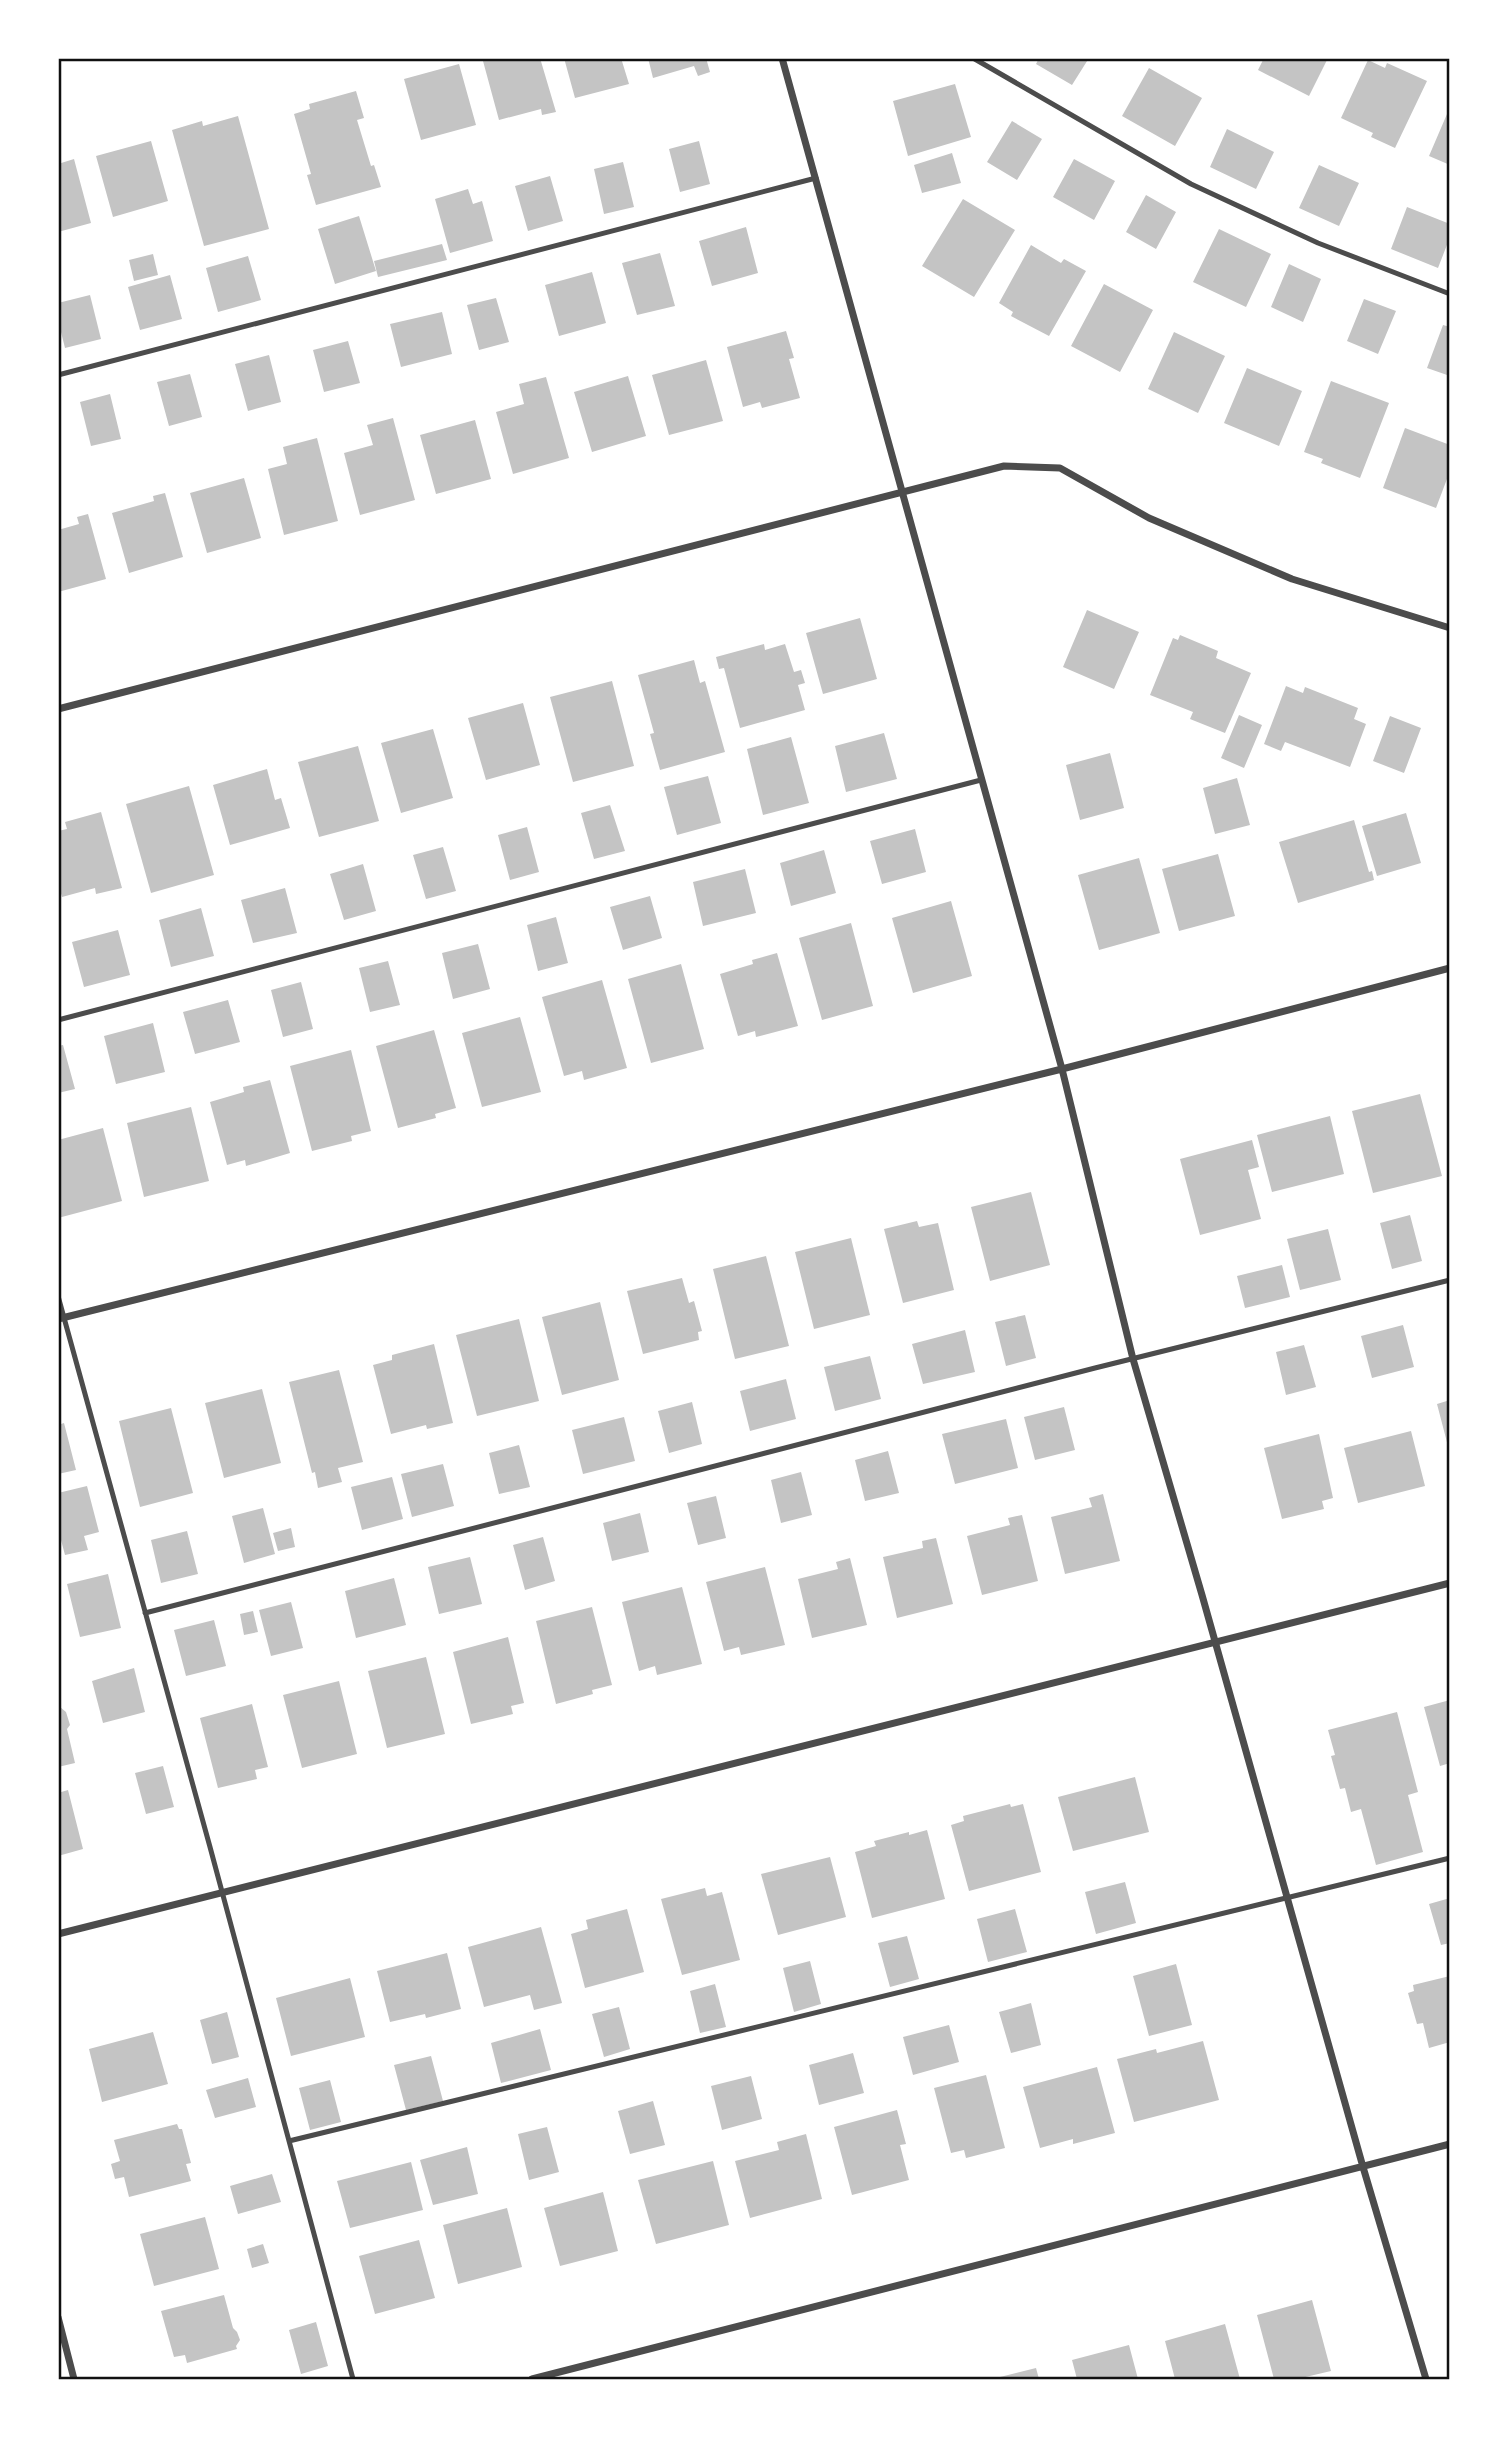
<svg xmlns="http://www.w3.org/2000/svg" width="1508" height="2437" viewBox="0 0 1508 2437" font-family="Ubuntu,sans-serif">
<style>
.building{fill:#c4c4c4}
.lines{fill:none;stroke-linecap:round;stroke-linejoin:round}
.service{stroke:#4c4c4c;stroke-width:5}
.minor{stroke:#4c4c4c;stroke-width:7}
.neatline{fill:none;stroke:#111;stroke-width:2.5}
</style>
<rect width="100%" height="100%" fill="#fff"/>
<path class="building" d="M496,58H540L556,112L542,115L541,109L499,120L483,61Z
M564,58H621L629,84L575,98Z
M648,58H706L710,72L698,76L694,66L653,78Z
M1039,58H1089L1072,85L1036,64Z
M1264,58H1328L1309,96L1258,70Z
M1368,60L1385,68L1387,63L1427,81L1395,148L1371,137L1373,133L1341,118Z
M459,64L476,125L421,140L404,79Z
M1149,68L1202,98L1175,146L1122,116Z
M955,84L971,137L908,156L893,101Z
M356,91L364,118L357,120L371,166L374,165L381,187L316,205L307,175L311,174L294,114L310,109L309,104Z
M1450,107V165L1429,156Z
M238,116L269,229L204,246L172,130L202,121L203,126Z
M1012,121L1042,139L1017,180L987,162Z
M1227,129L1274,152L1256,189L1210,167Z
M151,141L168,201L113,217L96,156Z
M699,141L710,184L680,192L669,149Z
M952,153L961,183L922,193L914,165Z
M74,159L91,223L58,232V164Z
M1074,159L1115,181L1094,220L1053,197Z
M623,162L634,207L604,214L594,169Z
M1319,165L1359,183L1339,226L1299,208Z
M550,176L563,221L528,231L515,186Z
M468,189L473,204L482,201L493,241L450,253L435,199Z
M1146,195L1176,212L1156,249L1126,232Z
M963,199L1015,230L974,297L922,266Z
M1407,207L1450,224V237L1438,268L1391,249Z
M359,216L376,271L335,284L318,229Z
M746,227L758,273L712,286L699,241Z
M1219,229L1271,254L1246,307L1193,282Z
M442,244L447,260L378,277L374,261Z
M1031,245L1061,263L1064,259L1086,271L1049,336L1011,316L1013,312L999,303Z
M660,253L675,306L637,315L622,263Z
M153,254L158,275L134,281L129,260Z
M248,256L261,300L218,312L206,268Z
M1289,264L1321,279L1303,322L1271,307Z
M592,272L606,323L559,336L545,285Z
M170,275L182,319L140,330L128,287Z
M1104,284L1153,310L1120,372L1071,346Z
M90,295L101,339L65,348L58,320V303Z
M496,298L509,342L479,350L467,305Z
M1364,299L1396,311L1378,354L1347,341Z
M442,312L452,354L401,367L390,324Z
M1443,325L1450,327V376L1427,368Z
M786,331L794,358L789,359L800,398L762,408L760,402L743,407L727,347Z
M1174,332L1225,356L1198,413L1148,389Z
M348,341L360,383L324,392L313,350Z
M269,355L281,402L248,411L235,364Z
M706,360L723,421L669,435L652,375Z
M1247,368L1302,391L1279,446L1224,423Z
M190,374L202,417L169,426L157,382Z
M628,376L646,436L592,452L574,392Z
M546,377L569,458L513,474L496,412L524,404L519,384Z
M1331,381L1389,403L1360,478L1321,463L1323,459L1304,452Z
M110,394L121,439L91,446L80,402Z
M393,418L415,500L360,515L344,453L373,445L367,425Z
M475,420L491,479L436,494L420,435Z
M1405,428L1450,445V471L1436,508L1383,488Z
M317,438L338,521L284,535L268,469L287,464L283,447Z
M244,478L261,538L207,553L190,493Z
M165,493L183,557L129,573L112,513L154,501L153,496Z
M88,514L106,579L58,592V530L79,524L77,517Z
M1087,610L1139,632L1114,689L1063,667Z
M860,618L877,679L823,694L806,633Z
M1180,635L1218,651L1216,658L1251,673L1225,733L1190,719L1193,712L1150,695L1173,638L1178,640Z
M764,644L765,650L785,644L794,672L801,670L805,683L798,685L805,710L740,728L724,668L719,669L716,657Z
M694,660L700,683L705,681L725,752L660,770L650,734L654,733L638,675Z
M612,681L634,766L573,782L550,697Z
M1286,686L1303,693L1305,687L1358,708L1354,719L1366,724L1350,767L1285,742L1281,751L1264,744Z
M523,703L540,765L486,780L468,718Z
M1239,715L1262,725L1244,768L1221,758Z
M1390,716L1421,728L1404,773L1373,761Z
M433,729L453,798L401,813L381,743Z
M884,733L897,779L846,792L835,746Z
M791,737L809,803L763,815L747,749Z
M358,746L379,821L319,837L298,762Z
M1110,753L1124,808L1080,820L1066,765Z
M267,769L275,800L281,798L290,828L230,845L213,785Z
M708,776L721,823L677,835L664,787Z
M1237,778L1250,825L1215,834L1203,788Z
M189,786L214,875L151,893L126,804Z
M610,805L625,851L594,859L581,813Z
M101,812L122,888L96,894L95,888L62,897L58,883V831L67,829L65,822Z
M1406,813L1421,863L1377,876L1362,826Z
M1354,820L1369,872L1372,871L1374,880L1298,903L1279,842Z
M527,827L539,872L510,880L498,835Z
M915,829L926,872L882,884L870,841Z
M443,847L456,891L426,899L413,855Z
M824,850L836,893L791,906L780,863Z
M1218,854L1235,916L1179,931L1162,869Z
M1139,858L1160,933L1099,950L1078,875Z
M363,864L376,911L344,920L330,874Z
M745,869L756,913L703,926L693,882Z
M285,888L297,933L253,943L241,900Z
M650,896L662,938L623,950L610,907Z
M951,901L972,976L913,993L892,918Z
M201,908L214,956L171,967L159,920Z
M556,917L568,963L538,971L527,925Z
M851,923L873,1006L822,1020L799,938Z
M118,930L130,975L84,987L72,942Z
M478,944L490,989L453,999L442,953Z
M777,953L798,1026L756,1037L755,1031L738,1036L720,974L753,964L752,960Z
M388,961L400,1005L370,1012L359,968Z
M681,964L704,1049L651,1063L628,979Z
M602,980L627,1068L584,1080L582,1071L564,1076L542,997Z
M301,982L313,1029L283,1037L271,990Z
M228,1000L240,1042L195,1054L183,1012Z
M520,1017L541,1092L482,1107L462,1033Z
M153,1023L165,1072L116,1084L104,1036Z
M434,1030L456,1108L435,1114L436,1118L398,1128L376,1046Z
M63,1045L75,1089L58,1093V1046Z
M351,1050L371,1131L351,1136L352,1141L312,1151L290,1066Z
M270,1080L290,1153L246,1166L245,1160L227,1165L210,1102L244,1092L243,1087Z
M1420,1094L1442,1176L1373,1193L1352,1111Z
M191,1107L209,1181L144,1197L127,1123Z
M1330,1116L1344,1174L1272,1192L1257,1135Z
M103,1128L122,1201L58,1218V1140Z
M1252,1140L1259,1167L1248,1170L1261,1219L1200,1235L1180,1159Z
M1031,1192L1050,1265L990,1281L971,1207Z
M1410,1215L1422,1261L1392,1269L1380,1223Z
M917,1221L919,1227L938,1223L954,1290L903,1303L884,1229Z
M1328,1229L1341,1280L1300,1290L1287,1239Z
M851,1238L870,1315L814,1329L795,1252Z
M766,1256L789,1346L735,1359L713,1269Z
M1282,1265L1290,1297L1245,1308L1237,1276Z
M682,1278L689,1303L694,1301L702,1331L698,1332L699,1340L643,1354L627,1291Z
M600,1302L619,1380L562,1395L542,1317Z
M1025,1315L1036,1358L1006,1366L995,1322Z
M519,1319L539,1401L477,1416L456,1335Z
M1403,1325L1414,1367L1372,1378L1361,1336Z
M965,1330L975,1372L923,1384L912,1344Z
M434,1344L453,1423L427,1429L426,1425L391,1434L373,1365L392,1360V1355Z
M1304,1345L1316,1387L1286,1395L1276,1352Z
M870,1356L881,1399L835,1411L824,1367Z
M339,1370L363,1462L338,1468L342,1482L318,1488L315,1472L312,1473L289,1382Z
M786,1379L796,1419L750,1431L740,1391Z
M262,1389L281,1463L224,1478L205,1403Z
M1450,1400V1450H1449L1437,1404Z
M692,1402L702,1444L669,1453L658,1411Z
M1064,1407L1075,1450L1035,1460L1024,1417Z
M171,1408L193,1493L140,1507L119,1421Z
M624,1417L635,1461L583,1474L572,1430Z
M1006,1419L1018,1468L955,1484L942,1434Z
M64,1423L76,1470L58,1474V1425Z
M1411,1431L1425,1486L1358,1503L1344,1448Z
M1319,1434L1333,1498L1322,1501L1324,1509L1282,1519L1264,1448Z
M519,1445L530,1487L499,1494L489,1453Z
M888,1451L899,1493L865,1501L855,1460Z
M443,1464L454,1506L412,1517L401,1474Z
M801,1472L812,1515L781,1523L771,1480Z
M392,1477L403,1519L362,1530L351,1487Z
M87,1486L99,1532L84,1536L88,1550L65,1555L61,1540L58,1541V1493Z
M1103,1494L1120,1561L1065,1574L1051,1517L1092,1507L1089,1498Z
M716,1496L726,1538L698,1545L687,1503Z
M263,1508L275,1554L244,1563L232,1516Z
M640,1513L649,1552L612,1561L603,1523Z
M1022,1515L1038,1581L982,1595L967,1536L1010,1525L1008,1518Z
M291,1528L295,1547L278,1551L273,1533Z
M187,1531L198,1574L161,1583L151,1540Z
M543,1537L555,1581L525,1590L513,1545Z
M936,1538L953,1604L897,1618L883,1557L923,1548L922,1541Z
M470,1557L482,1604L439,1614L428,1567Z
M850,1558L867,1625L812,1638L798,1579L838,1569L836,1562Z
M765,1567L785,1645L741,1655L739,1647L724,1651L706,1582Z
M108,1574L121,1628L80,1637L67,1584Z
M394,1578L406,1625L356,1638L345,1591Z
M682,1587L702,1664L657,1675L655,1666L639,1671L622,1602Z
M291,1602L303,1648L271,1656L259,1610Z
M592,1607L612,1685L592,1690L593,1694L556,1704L536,1621Z
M253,1611L258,1632L244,1635L240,1614Z
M214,1620L226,1666L186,1676L174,1630Z
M508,1637L524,1703L511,1706L513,1714L471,1724L453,1652Z
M426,1657L445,1734L387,1748L368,1671Z
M134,1668L145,1712L103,1723L92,1681Z
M339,1681L357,1754L302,1768L283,1695Z
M1450,1700V1763L1440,1766L1424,1707Z
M252,1704L268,1767L255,1770L257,1779L218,1788L200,1718Z
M60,1707L66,1712L70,1725L67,1729L75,1763L58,1767V1708Z
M1397,1712L1418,1792L1408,1795L1423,1852L1376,1865L1361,1809L1351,1812L1345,1788L1340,1789L1331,1756L1335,1755L1328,1730Z
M163,1766L174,1807L146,1814L135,1773Z
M1135,1777L1149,1832L1073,1851L1058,1797Z
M68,1790L83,1849L58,1856V1793Z
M1010,1804L1011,1807L1023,1804L1041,1872L969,1891L951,1825L964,1821L963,1816Z
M927,1830L945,1899L872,1918L855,1852L876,1846L874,1841L909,1832V1835Z
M830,1857L846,1917L778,1935L761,1874Z
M1125,1882L1136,1923L1096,1934L1085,1892Z
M705,1888L707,1896L722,1892L740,1960L682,1975L661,1899Z
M1450,1898V1943L1441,1945L1429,1904Z
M627,1909L644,1972L585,1988L571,1934L588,1929L586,1920Z
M1015,1909L1027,1952L988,1962L977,1919Z
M541,1927L562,2003L534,2010L530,1995L484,2007L468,1947Z
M907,1936L919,1979L890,1987L878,1943Z
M447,1953L461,2009L426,2018L425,2014L390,2022L377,1971Z
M810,1961L821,2004L794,2012L783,1968Z
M1176,1964L1192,2025L1149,2036L1133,1976Z
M1450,1976V2042L1429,2048L1423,2023L1417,2024L1408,1993L1414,1991L1413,1985Z
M350,1978L365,2037L291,2056L276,1998Z
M715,1984L726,2027L700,2033L690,1991Z
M1031,2003L1041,2045L1011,2053L999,2012Z
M619,2007L630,2049L604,2057L592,2014Z
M227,2012L239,2057L212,2064L200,2020Z
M949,2025L959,2062L913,2075L903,2037Z
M540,2029L551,2070L501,2083L491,2043Z
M153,2032L168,2084L102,2102L89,2049Z
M1203,2041L1219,2100L1134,2122L1117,2059L1156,2049L1157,2053Z
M853,2053L864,2093L819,2105L809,2065Z
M431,2056L443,2101L406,2110L394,2065Z
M1097,2067L1115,2133L1073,2144V2139L1040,2148L1023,2087Z
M986,2075L1005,2148L966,2158L964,2150L951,2153L934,2088Z
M751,2076L762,2119L722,2130L711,2086Z
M248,2078L256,2107L215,2118L206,2090Z
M330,2080L341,2122L310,2130L299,2088Z
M653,2101L665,2145L630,2154L618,2111Z
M897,2110L906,2144L900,2145L909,2180L852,2195L834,2127Z
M177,2124L179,2129H182L191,2163L186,2164L191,2181L129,2197L124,2177L115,2179L111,2164L120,2161L114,2140Z
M547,2127L559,2172L529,2180L518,2134Z
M806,2134L822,2199L750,2218L735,2161L779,2150L777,2142Z
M467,2147L478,2194L433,2205L420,2160Z
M713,2161L729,2225L656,2244L638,2180Z
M411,2162L423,2210L350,2228L337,2181Z
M272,2174L281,2202L238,2214L230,2186Z
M603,2192L618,2251L560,2266L544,2208Z
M507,2208L522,2267L458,2284L443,2225Z
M205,2217L219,2269L154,2286L140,2234Z
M419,2240L435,2298L375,2314L359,2256Z
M263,2244L269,2263L252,2268L247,2249Z
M224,2295L233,2328L237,2332L240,2340L236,2346L237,2349L187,2363L185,2355L174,2357L161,2311Z
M1312,2300L1331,2371L1297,2379H1274L1257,2315Z
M316,2322L328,2366L301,2374L289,2330Z
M1225,2324L1240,2379H1175L1165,2341Z
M1129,2345L1138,2379H1077L1072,2360Z
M1036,2368L1039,2379H996V2378Z"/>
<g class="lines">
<path class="service" d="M973,58L1191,184L1318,243L1450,294
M58,375L816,178
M58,1020L981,780
M58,1296L210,1847L353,2379
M145,1613L1095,1368L1450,1280
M289,2141L1450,1858"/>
<path class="minor" d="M782,58L1062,1069L1133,1359L1202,1595L1363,2167L1426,2379
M58,709L1004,466L1060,468L1149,518L1292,579L1450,628
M58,1319L1062,1069L1450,968
M58,1934L1450,1583
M58,2317L74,2379
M532,2379L1450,2144"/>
</g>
<rect width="1508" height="2437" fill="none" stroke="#ffffff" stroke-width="119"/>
<rect x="60" y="60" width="1388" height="2318" class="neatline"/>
</svg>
